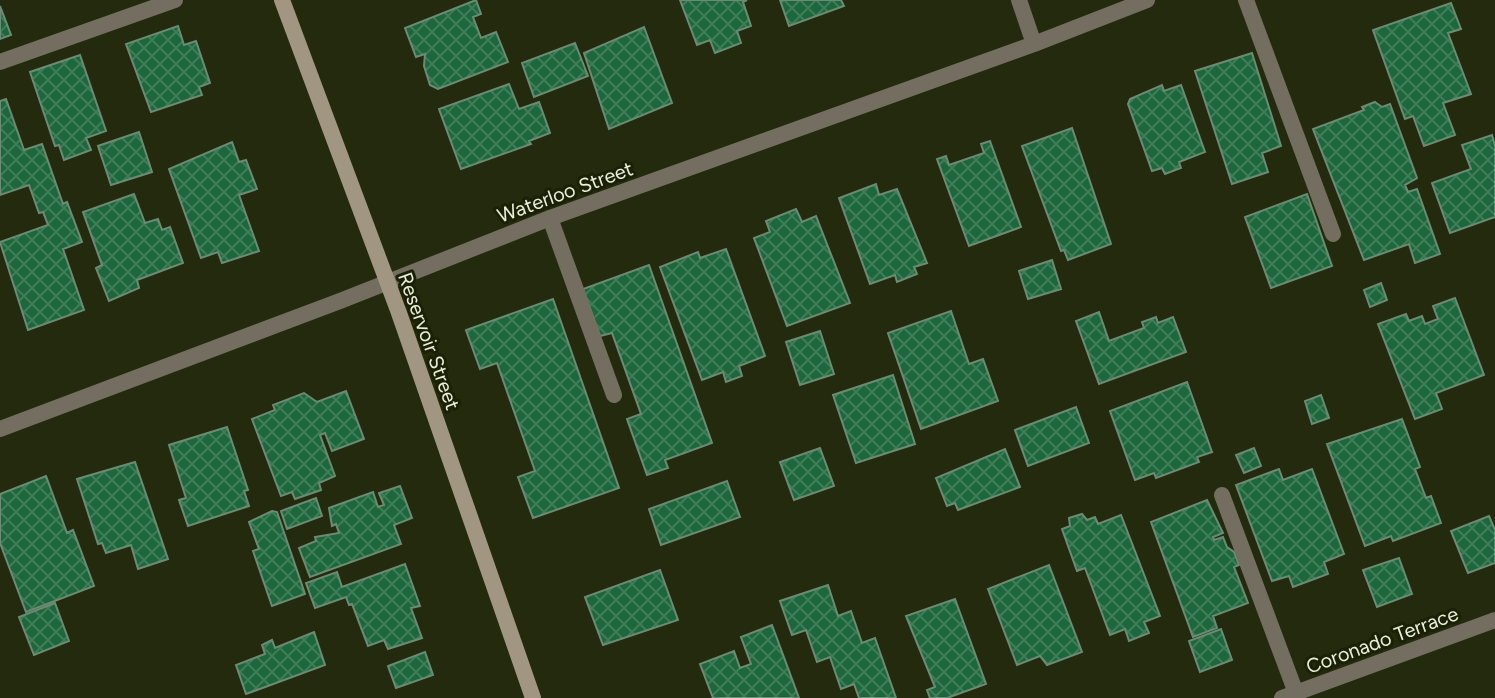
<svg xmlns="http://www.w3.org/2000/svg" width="1495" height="698" viewBox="0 0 1495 698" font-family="Figtree,sans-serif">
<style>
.building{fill:url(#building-cross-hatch);stroke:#6c8b75;stroke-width:2}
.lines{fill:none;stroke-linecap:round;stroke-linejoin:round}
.lane{stroke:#746e61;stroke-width:16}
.street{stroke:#746e61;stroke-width:16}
.secondary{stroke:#a09681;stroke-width:16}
.labels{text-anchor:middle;stroke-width:6;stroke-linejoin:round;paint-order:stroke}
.street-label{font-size:20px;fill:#e9eedd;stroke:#1b2104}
</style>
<defs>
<pattern id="building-cross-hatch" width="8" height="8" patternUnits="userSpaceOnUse" patternTransform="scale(2)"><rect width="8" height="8" fill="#1d673c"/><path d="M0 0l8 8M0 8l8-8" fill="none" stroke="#3e7d58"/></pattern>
</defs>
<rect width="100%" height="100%" fill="#242a0d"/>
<path class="building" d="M476,0L481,14L473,17L481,38L496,32L508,62L438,89L430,85L424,66L425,54L416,57L405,28Z
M680,0H747L743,2L751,26L737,31L741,43L715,53L710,40L697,45Z
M780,0H841L844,6L789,26Z
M1451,3L1461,29L1448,33L1471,94L1443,103L1455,135L1424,146L1413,116L1405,119L1373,30Z
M0,6L11,35L0,39Z
M178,26L184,45L196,41L210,83L199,87L202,95L151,112L126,44Z
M644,27L672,103L609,129L584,53Z
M575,43L588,76L534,97L522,63Z
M1252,53L1281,146L1262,153L1268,172L1232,184L1195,71Z
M80,55L106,131L86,138L91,150L64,160L59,145L55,146L30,72Z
M509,84L519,109L539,102L550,133L529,141L531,144L461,169L439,109Z
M1162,85L1164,91L1181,85L1205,152L1179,162L1181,168L1165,174L1162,168L1152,171L1128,104L1130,99Z
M6,99L24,150L42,144L63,204L67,202L82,242L63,249L84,310L28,330L0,242L48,225L43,212L39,213L29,185L0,195V101Z
M1375,102L1382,107L1390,104L1417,178L1405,185L1408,192L1417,189L1440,254L1415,263L1409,244L1364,260L1313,129L1364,110L1362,107Z
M1072,128L1111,244L1068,260L1064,250L1061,251L1022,146Z
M139,132L152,172L111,185L98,146Z
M1492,135L1495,146V217L1450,233L1432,183L1471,169L1462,145Z
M990,141L1021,227L969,246L937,159L946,156L949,165L984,153L981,144Z
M232,142L239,162L246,160L257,189L239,195L259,251L222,263L218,252L201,258L169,169Z
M876,184L879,195L897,189L927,263L914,267L917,274L897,282L895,275L870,284L839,198Z
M134,194L145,223L158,219L162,230L170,227L183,263L137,280L139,288L109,301L96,268L102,265L83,212Z
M1307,194L1332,266L1271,288L1245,217Z
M796,209L802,222L816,216L850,303L787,326L754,238L770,232L766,221Z
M726,249L765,356L739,366L742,376L726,382L723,372L702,380L660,267L698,252L700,258Z
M1052,260L1061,289L1028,299L1019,271Z
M649,265L712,443L665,460L668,468L647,475L627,419L641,414L612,333L600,336L583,289Z
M1381,283L1387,300L1370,307L1364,290Z
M1455,298L1484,375L1436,393L1442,409L1415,419L1378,324L1406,314L1409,321L1422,316L1425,324L1438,319L1433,306Z
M553,299L619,488L533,518L518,477L535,471L497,363L480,369L466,330Z
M951,311L969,364L983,359L998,401L921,429L888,333Z
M1099,312L1109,341L1144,328L1142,322L1156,317L1158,323L1173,317L1186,352L1099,384L1076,321Z
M820,331L834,374L800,385L786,342Z
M893,375L915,444L856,463L833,395Z
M1187,382L1212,452L1197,457L1199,462L1156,478L1154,473L1135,480L1110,411Z
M346,391L364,439L332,451L325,433L320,435L335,476L319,483L321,490L295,499L292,492L281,496L252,419L275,410L273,405L304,393L317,402Z
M1321,395L1329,418L1312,424L1305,401Z
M1076,407L1089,443L1028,466L1015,430Z
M1402,419L1420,467L1415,469L1426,498L1431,496L1441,523L1393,541L1391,536L1365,546L1327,444Z
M227,427L248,490L244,491L249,506L188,526L179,500L186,498L169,445Z
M820,448L834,486L794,500L780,462Z
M1254,448L1261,466L1244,473L1236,455Z
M1005,449L1020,487L958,510L955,503L947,506L936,478Z
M135,462L168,559L138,569L131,545L106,553L102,543L98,544L77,479Z
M1279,469L1283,480L1312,469L1344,554L1324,562L1328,574L1293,587L1289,576L1272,581L1236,485Z
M46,476L67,533L73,530L94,586L26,612L0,543V494Z
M727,481L740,517L661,545L649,509Z
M400,486L412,518L394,525L401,544L310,577L299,548L316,541L315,537L339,533L336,524L332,526L329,508L373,492L378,507L384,505L379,493Z
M316,498L322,516L287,529L281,511Z
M1207,500L1223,533L1213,537L1214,540L1223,537L1227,547L1234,552L1239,565L1234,567L1248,603L1213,616L1217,628L1193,637L1151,522Z
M272,511L277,512L305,594L272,606L253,551L259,549L249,522Z
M1082,514L1087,520L1095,517L1098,524L1121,515L1160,616L1144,622L1149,633L1129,641L1125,629L1110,635L1085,568L1077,571L1062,529L1070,526L1069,518Z
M1489,516L1495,530V563L1468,573L1451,531Z
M1399,558L1412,594L1377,607L1363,570Z
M405,564L420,606L411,608L422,638L388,649L384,640L368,646L352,604L349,605L346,597L315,608L306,583L337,572L342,587Z
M1049,565L1082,652L1047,665L1040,656L1017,665L988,589Z
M660,570L678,620L603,645L585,597Z
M828,585L838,616L851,611L862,643L875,638L896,698H859L854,684L841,689L830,657L817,662L806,630L792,635L780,601Z
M955,599L986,684L947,698H930L927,690L935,687L906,616Z
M55,603L69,641L34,655L19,617Z
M772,625L799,698H713L700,664L734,651L740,668L751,664L741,637Z
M1221,629L1232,660L1200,672L1189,641Z
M314,632L325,665L246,694L236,665L265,654L262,645L272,640L275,648Z
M425,652L433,675L396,688L388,666Z"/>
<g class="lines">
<path class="lane" d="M1246,0L1333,234
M0,62L175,0
M550,218L614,395
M1222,495L1296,693"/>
<path class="street" d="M1019,0L1034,44
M0,429L340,301L550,218L1034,44L1147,0
M1282,698L1495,620"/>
<path class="secondary" d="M282,0L399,313L533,698"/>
</g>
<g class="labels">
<g class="street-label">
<text transform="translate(565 192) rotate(-20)" y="7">Waterloo Street</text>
<text transform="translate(429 341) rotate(70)" y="7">Reservoir Street</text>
<text transform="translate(1382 640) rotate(-20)" y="7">Coronado Terrace</text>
</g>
</g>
</svg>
